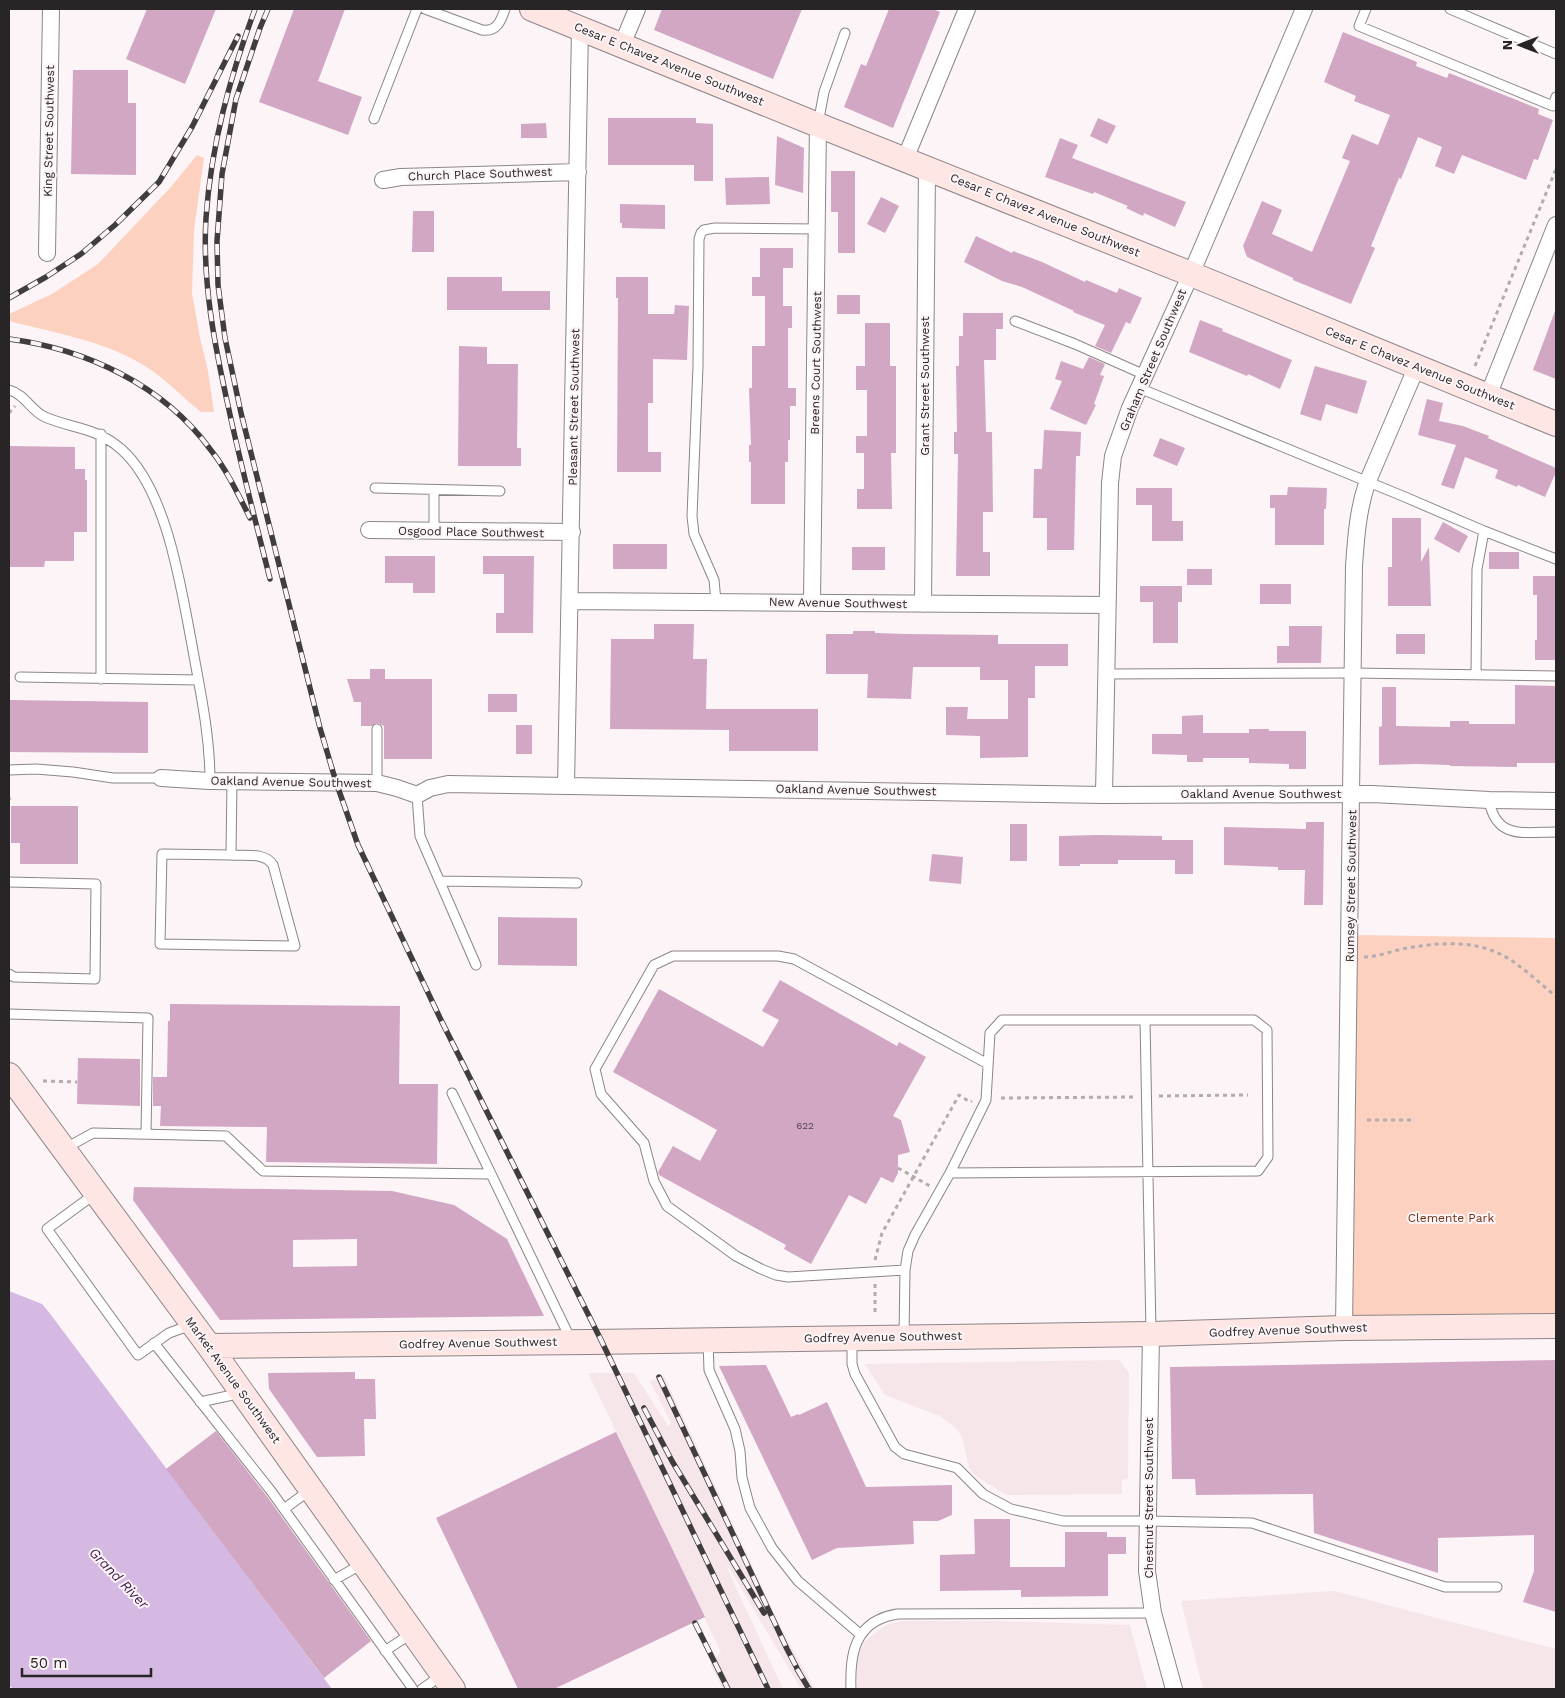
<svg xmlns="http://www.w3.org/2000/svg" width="1565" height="1698" viewBox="0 0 1565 1698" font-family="'Work Sans',sans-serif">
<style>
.built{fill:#f6e6ea}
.green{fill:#fcd1bf}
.water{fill:#d6b9e2}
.building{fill:#d2a7c4;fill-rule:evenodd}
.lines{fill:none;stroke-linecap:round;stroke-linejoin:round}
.service-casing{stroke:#8c8587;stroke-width:11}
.minor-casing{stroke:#8c8587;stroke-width:18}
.secondary-casing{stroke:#8c8587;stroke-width:26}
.path{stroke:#b2acae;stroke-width:3;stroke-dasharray:4 4;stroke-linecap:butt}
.service{stroke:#fff;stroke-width:9}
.minor{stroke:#fff;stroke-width:16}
.secondary{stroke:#fee6e5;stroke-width:24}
.rail-casing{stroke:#403d3e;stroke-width:5.5}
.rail{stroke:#fcf4f6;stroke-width:4;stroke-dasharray:11;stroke-linecap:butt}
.labels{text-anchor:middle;stroke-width:4;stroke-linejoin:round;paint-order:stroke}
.number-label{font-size:10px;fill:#52464e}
.street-label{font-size:12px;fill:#282526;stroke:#fcf4f6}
.park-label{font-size:12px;fill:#6e3216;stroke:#fcf4f6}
.water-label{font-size:14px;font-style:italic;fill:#3f1b4d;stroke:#fcf4f6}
</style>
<rect width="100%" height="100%" fill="#fcf4f6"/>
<path class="built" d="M1119,1360L1129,1373L1128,1479L1122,1480V1494L1006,1495L976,1476L969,1468L962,1437L956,1428L940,1416L885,1395L865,1364Z
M588,1373H634L668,1426L671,1423L650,1381L664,1376L782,1630L815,1689H801L729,1568L726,1566L783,1689H723L710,1664L721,1652Z
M1334,1591L1556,1649V1689H1203L1181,1601Z
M901,1621H996L1130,1625L1147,1689H857V1661L861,1649L866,1640L886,1625Z"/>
<path class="green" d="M197,155L204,158L194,230L192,293L200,338L208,371L214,412H201C183,398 167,380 148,368C108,341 54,333 9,321V314L52,294L98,264L170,188Z
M1350,935L1556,938V1328H1344Z"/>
<path class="water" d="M9,1291L42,1304L48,1311L332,1689H13L9,1685Z"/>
<path class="building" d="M147,9H216L185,84L126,59Z
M294,9H345L318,81L362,97L348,135L259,102Z
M662,9H802L773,79L654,30Z
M889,9H933L940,12L893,128L844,107L861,64L866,66Z
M1343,32L1417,62L1416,66L1447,78L1449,73L1539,109L1538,114L1553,120L1538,160L1534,159L1526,180L1462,155L1454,174L1435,166L1442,147L1418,137L1401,179L1399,178L1371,246L1375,248L1351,304L1293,280V278L1247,257L1243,246L1262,201L1282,210L1272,234L1312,252L1350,161L1342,158L1352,134L1378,145L1390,115L1354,101L1356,96L1324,82Z
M73,70H128V103H136V175L71,174Z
M608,118H696V123L713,124V181H694V165H608Z
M1098,118L1116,126L1107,144L1090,136Z
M546,123L547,138H521V124Z
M777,136L804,148L803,193L775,185Z
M1060,138L1078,145L1072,158L1186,202L1175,227L1144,213L1143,216L1126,208L1128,206L1094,192L1093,194L1045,177Z
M831,171H855V253H838V212H831Z
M769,177L770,204L726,205L725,178Z
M881,197L899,206L885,233L867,224Z
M620,204L665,205V229L622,228V223H620Z
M413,211H434V252H412Z
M976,236L1012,253L1013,251L1042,262L1085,282L1086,280L1117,293L1119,288L1142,298L1130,324L1126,322L1111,353L1095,346L1105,325L1073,312L1074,311L1022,287L1002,281L964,262Z
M760,248H793V268H783V306H792V328H788V388H796V406H790V440H788V462H785V504H751V462H749V445H751L749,388H752V346H765V296H752V277H760Z
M447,277H502V291H550V310H447Z
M616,277H648V314H674L675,305L689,306L687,360L653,359V403H648V452H661V472H617L618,298H616Z
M837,295H860V314H837Z
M1555,311L1556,312V379L1533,370Z
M963,313H1003V329H996V360H984L986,432H992L993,512H983V552H990V576H956L958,454H954V432H957L956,366H959V336H963Z
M1200,320L1223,329L1222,331L1292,360L1280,389L1248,374L1247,376L1189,352Z
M865,323H890V366H896V453H891L892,509H857V489H864V453H856V436H867V390H856V366H865Z
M459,346L487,347V364H518L517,448H521V466H458Z
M1089,357L1105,364L1100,375L1104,376L1094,404L1096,405L1086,425L1050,409L1062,381L1055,379L1061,361L1083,369Z
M1315,366L1367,381L1357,414L1326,404L1321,421L1300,414Z
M1427,399L1443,403L1439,421L1463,426L1489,436L1488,438L1556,468V472L1545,497L1518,485L1517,487L1495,478L1498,470L1465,457L1454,489L1441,485L1456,445L1418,435Z
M1044,430L1081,432L1080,456H1076L1074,550H1047V518H1033L1034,469H1042Z
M1160,438L1185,448L1177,466L1153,456Z
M9,446L75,447V469H85V480H87V532H74V561H45L44,567H9Z
M1288,487L1327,488L1326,509H1324V545H1275V508H1270V495H1287Z
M1136,488H1172V521H1183V541H1152V505H1136Z
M1392,518H1421V562L1429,547L1431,606H1388V567H1392Z
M1443,522L1468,536L1459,553L1434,539Z
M613,544H667V569H613Z
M852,547H885V570H852Z
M1489,552H1519V569H1489Z
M385,556H435V593H413V583H385Z
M483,556H534L533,633H496V613H504V574H483Z
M1187,569H1212V585H1187Z
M1533,576H1556V660H1535V640H1537V595H1533Z
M1260,584H1291V604H1260Z
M1140,586H1182V602H1178V643H1153V602H1140Z
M654,624H694L693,659H707L706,709H818V751H729V730L610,729L611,639H654Z
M1289,626H1322L1321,663H1277V646H1289Z
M853,631H875V633L906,634L998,635V644H1068V666H1035V698H1028V757L980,758V736L946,735V707H968L967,719H1008V680H980V667H913L911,699L867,698L868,674H826V634H853Z
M1396,634H1425V654H1396Z
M370,669H385V679H432V759H384V726L377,723L372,726H361V702H354L347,679H370Z
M1515,685L1556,686V763H1517V767L1450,766V765L1416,764L1379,765V727L1382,726V687H1396V726L1450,727V721H1469V724H1515Z
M488,694H517V712H488Z
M9,700L148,702V753L9,752Z
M1203,715V733H1249V729H1269V731H1306V769H1289V764L1249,763V758H1203V762H1187V755L1152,754V734H1182V716Z
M516,725H532V754H516Z
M11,806H78V864H20V843H11Z
M1306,822H1324L1323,905H1304L1305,870H1278V867L1224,865V827L1306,829Z
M1010,824H1027V861H1010Z
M1098,835L1162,836V840H1193V874H1175V860H1118V864H1080V866H1059V836Z
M932,854L963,857L961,884L929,881Z
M498,917L577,918V966L498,965Z
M780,980L897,1046L899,1042L926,1057L893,1116L901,1120L910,1152L898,1155V1173L893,1183L881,1177L866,1204L849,1195L811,1264L784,1249L786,1245L659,1175L658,1172L673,1146L700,1161L717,1130L613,1072L659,989L763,1047L779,1020L762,1011Z
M170,1004L400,1006L399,1084H438L437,1164L266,1162L267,1127L160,1126L161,1106H153V1077H167L168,1021H170Z
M78,1058L140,1059V1106L77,1104Z
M134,1187L392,1191L454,1205L507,1239L544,1316L220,1320L133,1200ZM357,1239V1266L293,1267V1240Z
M1556,1360V1612L1523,1602L1534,1571V1535L1438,1538V1573L1314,1533L1313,1494L1196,1495L1195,1479H1172L1170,1367Z
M766,1365L791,1417L798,1414L799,1415L827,1402L866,1487L952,1485V1515L938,1521H913L914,1544L837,1548L812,1560L719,1366Z
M355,1372V1379H375L376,1419H364L365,1456L317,1457L269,1389L268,1373Z
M216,1431L266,1495L371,1641L324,1678L166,1469Z
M616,1432L705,1617L554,1689H518L436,1518Z
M974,1519H1010V1567H1065V1532H1107V1537H1126V1554H1108V1596L1021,1597V1590L940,1591V1555L975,1554Z"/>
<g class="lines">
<defs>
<path id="service" d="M425,9L482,30C497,32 501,21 505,9
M1366,9L1359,26L1553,106L1556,97
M1450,9L1556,54
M374,119L417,9
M818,124L824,92L845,33
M1015,321L1075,344L1145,375
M1139,388L1405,497L1484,531L1556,559
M9,390C25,394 31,411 45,417C73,429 96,427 121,449C167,489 181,588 192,645C200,690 210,735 210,781
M101,434V679
M375,488L500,491
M434,531V490
M716,601L714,580L694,534L692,516L698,366L699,239L701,233L704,230L715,228L818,229
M1106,674L1353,673L1556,676
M1476,675L1477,569L1484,531
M20,677L198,680
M377,729V783
M9,770L36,769L73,772L113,778H161
M417,795L420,836L476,965
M1489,800C1496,840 1524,832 1556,832
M231,855L162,854L160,944L295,946L273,865C265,852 245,856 231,855L232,781
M440,881L577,883
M9,882L96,884L95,979L14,977L9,974
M9,1014L148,1018L146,1134
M1145,1020L1151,1333
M452,1093L571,1340
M64,1149L93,1133L226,1136L263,1171L491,1174
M96,1193L47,1229L138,1355L169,1333L191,1325
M905,1270L788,1277L776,1275L761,1269L736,1256L667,1206L654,1181L644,1143L601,1094L595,1069L654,965L673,956H778L794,959L988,1064
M904,1337L905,1270L908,1251L915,1235L950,1173L986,1100L990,1033L1002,1020H1254L1267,1030L1268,1157L1258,1171L950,1173
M852,1338V1364L855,1374L895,1447L904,1454L957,1468L983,1494L1011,1509L1063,1521H1148L1252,1523L1445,1587H1497
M708,1341L709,1370L735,1429L740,1451L742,1478L750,1508L772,1548L798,1581L861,1635
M154,1343L271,1491L413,1689
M200,1402L242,1393
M284,1509L310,1490
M334,1580L362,1564
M385,1651L412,1633
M422,1689L442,1675
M851,1689C850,1663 852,1633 878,1620C884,1617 891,1615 897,1614L1153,1613"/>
<path id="minor" d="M622,45L637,9
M905,159L967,9
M383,180L401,177L578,172
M47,253L51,9
M1488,396L1556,225
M369,530L572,532
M570,601L1107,605
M812,602L818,125
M923,604L927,168
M161,778L210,781L377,783L397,788L417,795L430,788L448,784L1104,795L1372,794L1489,800L1556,801
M566,786L580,28
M1104,795L1110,483L1113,456L1130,408L1191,274L1304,9
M1344,1328L1354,566C1356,537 1358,510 1367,483L1417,366
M1151,1334L1147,1571L1153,1613L1174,1689"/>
<path id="secondary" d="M532,9L818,125L1191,274L1556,424
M9,1075L209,1346L453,1689
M209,1346L590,1342L1151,1334L1344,1328L1556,1326"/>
</defs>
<use href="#service" class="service-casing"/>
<use href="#minor" class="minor-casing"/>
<use href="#secondary" class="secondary-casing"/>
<path class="path" d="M1475,366L1556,169
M9,413L15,406
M9,798L10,800
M1364,957C1380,957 1396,949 1413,947C1438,943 1469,941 1493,951C1517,960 1536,981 1556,996
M43,1081L77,1082
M1159,1096L1248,1095
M1001,1098L1135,1097
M1367,1120H1412
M898,1168L930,1186
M875,1260L882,1233L959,1095L970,1102L972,1101
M875,1284V1315"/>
<use href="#service" class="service"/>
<use href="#minor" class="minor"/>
<use href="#secondary" class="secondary"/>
<defs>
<path id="rail" d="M255,9C230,77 211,145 206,218C202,283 215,347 229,410C241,466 256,523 270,579
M268,9L260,28L236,99L222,174L217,241L218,285L225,338L241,413L320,728L336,782L358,845L440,1018L602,1342L768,1689
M9,298L46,277L81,254L115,225L159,182L192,127L238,36
M9,339C86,349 163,385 210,449C227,470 238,494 250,518
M659,1377L787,1649L800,1674
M644,1408L672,1461L764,1613
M695,1623L728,1689
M797,1669L809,1689"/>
</defs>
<use href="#rail" class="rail-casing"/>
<use href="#rail" class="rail"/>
</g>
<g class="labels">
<g class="number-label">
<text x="805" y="1129">622</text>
</g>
<g class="street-label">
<text transform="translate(669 64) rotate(22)" y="4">Cesar E Chavez Avenue Southwest</text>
<text transform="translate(49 131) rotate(-89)" y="4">King Street Southwest</text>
<text transform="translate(480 174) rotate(-2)" y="4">Church Place Southwest</text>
<text transform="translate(1045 215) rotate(22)" y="4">Cesar E Chavez Avenue Southwest</text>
<text transform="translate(1153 360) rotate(-67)" y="4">Graham Street Southwest</text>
<text transform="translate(816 363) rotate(-89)" y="4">Breens Court Southwest</text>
<text transform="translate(1420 368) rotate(22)" y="4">Cesar E Chavez Avenue Southwest</text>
<text transform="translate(925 386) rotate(-90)" y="4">Grant Street Southwest</text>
<text transform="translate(574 407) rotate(-89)" y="4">Pleasant Street Southwest</text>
<text transform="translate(471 532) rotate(1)" y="4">Osgood Place Southwest</text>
<text transform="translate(838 603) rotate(1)" y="4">New Avenue Southwest</text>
<text transform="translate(291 782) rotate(1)" y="4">Oakland Avenue Southwest</text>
<text transform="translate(856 790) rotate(1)" y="4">Oakland Avenue Southwest</text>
<text x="1261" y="798">Oakland Avenue Southwest</text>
<text transform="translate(1351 886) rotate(-89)" y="4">Rumsey Street Southwest</text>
<text transform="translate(1288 1330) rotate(-2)" y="4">Godfrey Avenue Southwest</text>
<text transform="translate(883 1337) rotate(-1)" y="4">Godfrey Avenue Southwest</text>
<text transform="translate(478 1343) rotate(-1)" y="4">Godfrey Avenue Southwest</text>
<text transform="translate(233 1380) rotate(54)" y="4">Market Avenue Southwest</text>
<text transform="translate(1149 1498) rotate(-90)" y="4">Chestnut Street Southwest</text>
</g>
<g class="park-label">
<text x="1451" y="1222">Clemente Park</text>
</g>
<g class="water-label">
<text transform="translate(119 1578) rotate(46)" y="5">Grand River</text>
</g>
</g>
<rect width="1565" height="1698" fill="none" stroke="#282526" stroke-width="20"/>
<g transform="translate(1520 45) rotate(270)" stroke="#fcf4f6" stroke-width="4" paint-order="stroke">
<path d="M0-4L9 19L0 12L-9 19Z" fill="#282526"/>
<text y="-8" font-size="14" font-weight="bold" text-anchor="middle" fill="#282526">N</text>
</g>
<path d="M22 1668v8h129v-8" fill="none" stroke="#282526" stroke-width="2.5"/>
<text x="30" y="1668" font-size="15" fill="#282526" stroke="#fcf4f6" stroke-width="4" paint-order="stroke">50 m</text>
</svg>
